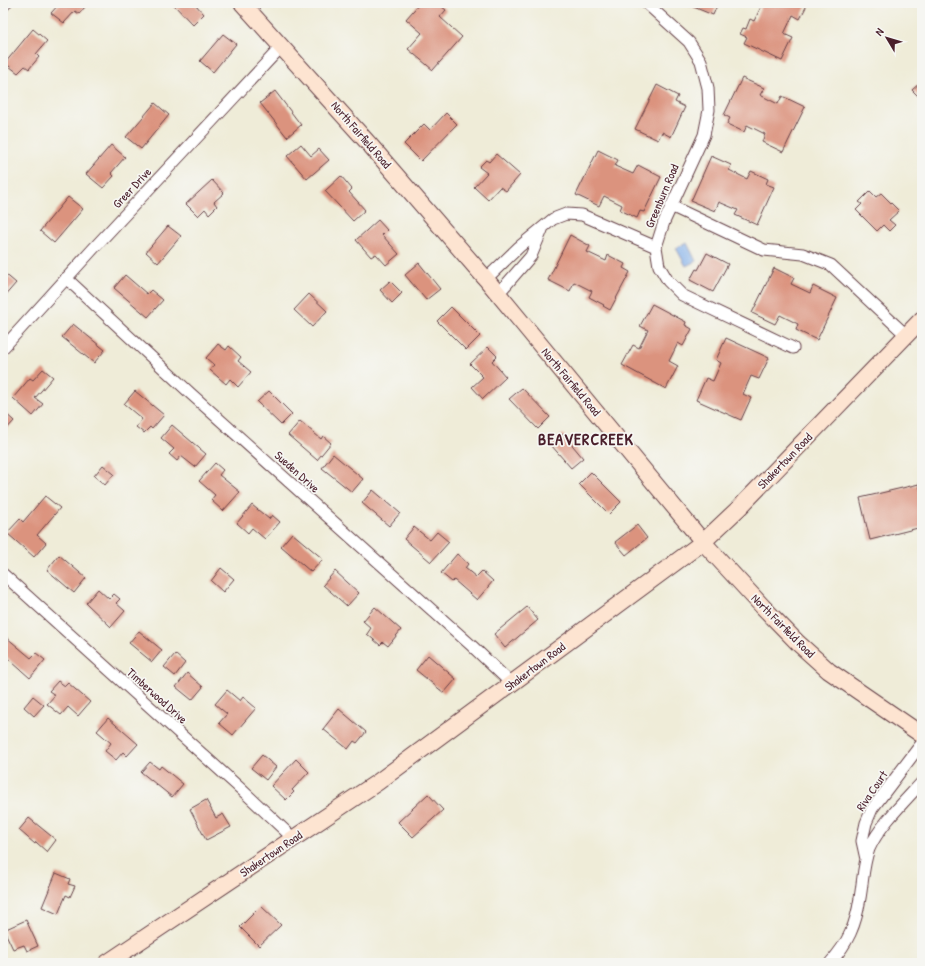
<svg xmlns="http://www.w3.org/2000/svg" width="925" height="966" viewBox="0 0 925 966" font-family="'Patrick Hand',sans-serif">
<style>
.water{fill:#80aeea;stroke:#65668a}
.building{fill:#db937e}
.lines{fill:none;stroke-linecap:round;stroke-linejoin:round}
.street-casing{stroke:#633e45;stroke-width:13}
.secondary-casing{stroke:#633e45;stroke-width:18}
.street{stroke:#fff;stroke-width:11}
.secondary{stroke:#fde4d1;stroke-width:16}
.labels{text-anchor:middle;stroke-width:3.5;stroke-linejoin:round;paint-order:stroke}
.street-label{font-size:12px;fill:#4a1f2b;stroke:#f6f6f2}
.district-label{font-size:16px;font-weight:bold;letter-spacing:1px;fill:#4a1f2b;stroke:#f6f6f2}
</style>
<rect width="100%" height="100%" fill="#f6f6f2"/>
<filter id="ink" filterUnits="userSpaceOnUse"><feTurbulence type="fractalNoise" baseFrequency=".025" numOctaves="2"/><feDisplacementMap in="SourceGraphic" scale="8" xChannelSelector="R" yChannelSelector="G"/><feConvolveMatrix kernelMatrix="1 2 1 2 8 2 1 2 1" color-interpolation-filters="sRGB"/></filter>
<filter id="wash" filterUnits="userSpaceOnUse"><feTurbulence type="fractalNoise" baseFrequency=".012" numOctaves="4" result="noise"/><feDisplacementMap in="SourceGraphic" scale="16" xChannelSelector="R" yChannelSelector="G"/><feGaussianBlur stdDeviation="0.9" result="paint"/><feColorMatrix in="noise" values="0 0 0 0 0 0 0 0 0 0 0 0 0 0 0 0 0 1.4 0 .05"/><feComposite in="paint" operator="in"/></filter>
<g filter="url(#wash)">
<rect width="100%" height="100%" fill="#efecd8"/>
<path class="water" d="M687,243L696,261L686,266L676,248Z"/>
<g id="blocks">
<path class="building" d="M60,3H80L85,7L79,14L75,11L64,23L51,13Z
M172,3H194L204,14L193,25Z
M420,3H437L446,10L440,17L462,37L433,70L408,49L422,33L406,19Z
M684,3H718L713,15Z
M763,3H808L800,19L793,15L784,34L793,38L782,61L744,43L747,37L740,34L743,28L746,29L750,19L754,21Z
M33,29L47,41L36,54L39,57L29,69L25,66L18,73L5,63Z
M223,34L236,44L213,72L200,61Z
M742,78L764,88L760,95L778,104L782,96L805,107L783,152L762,142L765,134L747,125L744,132L727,124L730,118L724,115Z
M922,81V100L912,90Z
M657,85L678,96L675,102L685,107L671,137L662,132L658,140L635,129Z
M275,91L301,125L287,137L260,103Z
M155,103L169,115L141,149L126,137Z
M446,113L457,124L421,161L404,144L424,124L430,130Z
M301,144L311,156L319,149L329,160L307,179L287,156Z
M111,145L125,157L111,173L114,176L103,188L86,174Z
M598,150L618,160L615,166L633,174L638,165L661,177L644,212L640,211L637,218L620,210L622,205L604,196L599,206L576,195Z
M496,154L520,175L506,191L500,187L488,200L474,187L487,173L479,167L486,160L489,162Z
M711,156L731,165L729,170L747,179L751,171L768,179L766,184L774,187L757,225L735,215L738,210L719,202L715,211L691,201Z
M341,176L352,189L349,192L365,210L353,221L325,191Z
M212,180L224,193L214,202L217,206L209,214L205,209L198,216L186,204Z
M870,191L876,197L881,193L899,211L889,220L895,225L889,231L883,225L877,231L856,210L862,204L859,202Z
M68,197L83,209L54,243L40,231Z
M378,220L387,230L382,235L399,254L386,265L376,254L371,257L356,240Z
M168,226L181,236L158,263L146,252Z
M570,235L590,246L587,252L606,261L608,255L625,264L623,268L630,272L610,310L603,306L604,305L589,297L592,291L574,282L570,291L548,280Z
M707,253L728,264L713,292L690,280L696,269L698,270Z
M419,263L440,289L426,300L405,275Z
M774,268L794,278L791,284L810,293L813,286L837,298L817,340L796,330L798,324L780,315L775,324L752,313Z
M3,272L16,283L3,298Z
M125,275L147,294L151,290L163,300L148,317L114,288Z
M390,281L402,293L392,303L380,290Z
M309,294L327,311L312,327L294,310Z
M652,304L686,322L685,325L692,329L683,346L678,343L669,361L678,366L666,389L622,365L633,345L639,348L648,330L640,326Z
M451,307L480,336L466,350L437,321Z
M73,324L105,350L94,363L62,337Z
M726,338L769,358L759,379L751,376L743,394L751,398L741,420L696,400L706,378L713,381L721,363L716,360Z
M218,344L226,350L229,346L241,357L238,361L251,372L238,387L230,379L226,384L210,370L214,365L206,358Z
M488,347L497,356L492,361L506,377L483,399L472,387L483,377L470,364Z
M43,369L53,377L35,398L43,404L33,416L13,398L30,378L33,380Z
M522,388L550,417L538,429L509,399Z
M135,391L164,415L152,429L150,427L144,433L136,427L142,419L124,404Z
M269,391L292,414L281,425L257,402Z
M3,411L14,421L3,433Z
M300,421L321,439L323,436L331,443L317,460L288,435Z
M172,425L206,454L195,467L181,456L177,461L169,454L174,449L161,438Z
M563,434L583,458L571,468L551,445Z
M333,454L363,479L352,492L322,468Z
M215,463L223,470L219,475L240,492L223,511L211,500L215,495L199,481Z
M103,465L114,474L105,485L94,476Z
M591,472L621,502L609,514L579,484Z
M919,484L922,496V527L870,540L860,498Z
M373,490L400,513L389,526L362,503Z
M45,496L60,508L37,535L46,543L34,557L7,533L20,519L23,522Z
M252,505L269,519L272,515L280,522L265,539L252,528L248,533L237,523Z
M637,525L647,538L626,555L615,542Z
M414,527L430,540L437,532L449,542L431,562L404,539Z
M292,533L323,559L311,572L281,546Z
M457,554L468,564L465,568L476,577L482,571L493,581L477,600L454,580L452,582L441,573Z
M59,555L86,578L74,593L47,570Z
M221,568L234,579L223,592L211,581Z
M335,571L359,593L347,606L323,585Z
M98,589L109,599L114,594L120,599L116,603L125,611L111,627L86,603Z
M375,607L401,630L388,646L383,642L380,645L367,634L371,628L363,621Z
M527,607L538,620L505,648L494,634Z
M139,631L162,650L152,662L129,643Z
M6,637L31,658L36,653L45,660L30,678L3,654V641Z
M175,654L185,663L175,676L164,667Z
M428,655L456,679L444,693L416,670Z
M187,673L203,687L192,700L176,687Z
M58,681L65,686L68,683L90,702L78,716L68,707L61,715L47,704L55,695L49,691Z
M227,690L240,701L243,697L256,708L233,735L219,723L227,714L215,704Z
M33,696L44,705L34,716L24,707Z
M339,709L366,732L357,743L354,741L348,749L323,729Z
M108,718L138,744L127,756L123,752L116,760L105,751L111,743L97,731Z
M262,755L276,767L266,780L251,768Z
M296,759L309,772L292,790L294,792L286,800L271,786Z
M150,762L159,769L161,766L183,784L172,797L141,772Z
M428,794L443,810L413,837L398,822Z
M206,800L216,818L223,814L231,827L206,840L190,809Z
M29,818L56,840L47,852L36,842L35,844L19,830Z
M56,873L70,879L68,884L75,886L70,897L66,895L58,914L42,907Z
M261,906L281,925L259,946L240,927Z
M26,920L38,946L27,951L24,945L13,949L4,930Z"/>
</g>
</g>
<g filter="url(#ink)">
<use href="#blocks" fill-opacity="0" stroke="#633e45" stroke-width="1"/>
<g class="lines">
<defs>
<path id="street" d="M646,3L689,42L701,61L708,88L709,110L704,135L664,222L656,247L659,266L668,281L682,295L793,348
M3,6L6,3
M671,206L764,250L803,254L831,265L906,335
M66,278L190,393L472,646L512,684
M486,279L519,247L553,219L566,214L582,215L656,247
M498,294L531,256L542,230
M3,348L93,249L282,46
M3,574L242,790L294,839
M866,859L862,841L866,823L872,809L922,743
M830,963C848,943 856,925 860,898C863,881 863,865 869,849C879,826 905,801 922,782"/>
<path id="secondary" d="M242,3L370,145L486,279L703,542L763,607L798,643L829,671L922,735
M107,963L378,782L703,542L739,508L922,319"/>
</defs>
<use href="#street" class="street-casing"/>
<use href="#secondary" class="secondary-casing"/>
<use href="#street" class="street"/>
<use href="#secondary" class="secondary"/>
</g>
</g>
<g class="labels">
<g class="street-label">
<text transform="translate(361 135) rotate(49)" y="4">North Fairfield Road</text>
<text transform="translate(132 188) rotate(-47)" y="4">Greer Drive</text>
<text transform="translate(662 196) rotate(-67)" y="4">Greenburn Road</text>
<text transform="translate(571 382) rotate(50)" y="4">North Fairfield Road</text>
<text transform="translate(785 461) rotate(-46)" y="4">Shakertown Road</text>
<text transform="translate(297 472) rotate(42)" y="4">Sueden Drive</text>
<text transform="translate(783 626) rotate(45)" y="4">North Fairfield Road</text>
<text transform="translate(535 667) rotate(-37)" y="4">Shakertown Road</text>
<text transform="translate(157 696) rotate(42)" y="4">Timberwood Drive</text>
<text transform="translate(872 791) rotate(-56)" y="4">Riva Court</text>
<text transform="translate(271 854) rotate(-34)" y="4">Shakertown Road</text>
</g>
<g class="district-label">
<text x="586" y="445">BEAVERCREEK</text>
</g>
</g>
<rect width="925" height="966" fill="none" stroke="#f6f6f2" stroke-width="16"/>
<g transform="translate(887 38) rotate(308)" stroke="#f6f6f2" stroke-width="3" paint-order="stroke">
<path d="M0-3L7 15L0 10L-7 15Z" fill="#4a1f2b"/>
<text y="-6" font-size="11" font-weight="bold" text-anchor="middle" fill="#4a1f2b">N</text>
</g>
</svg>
